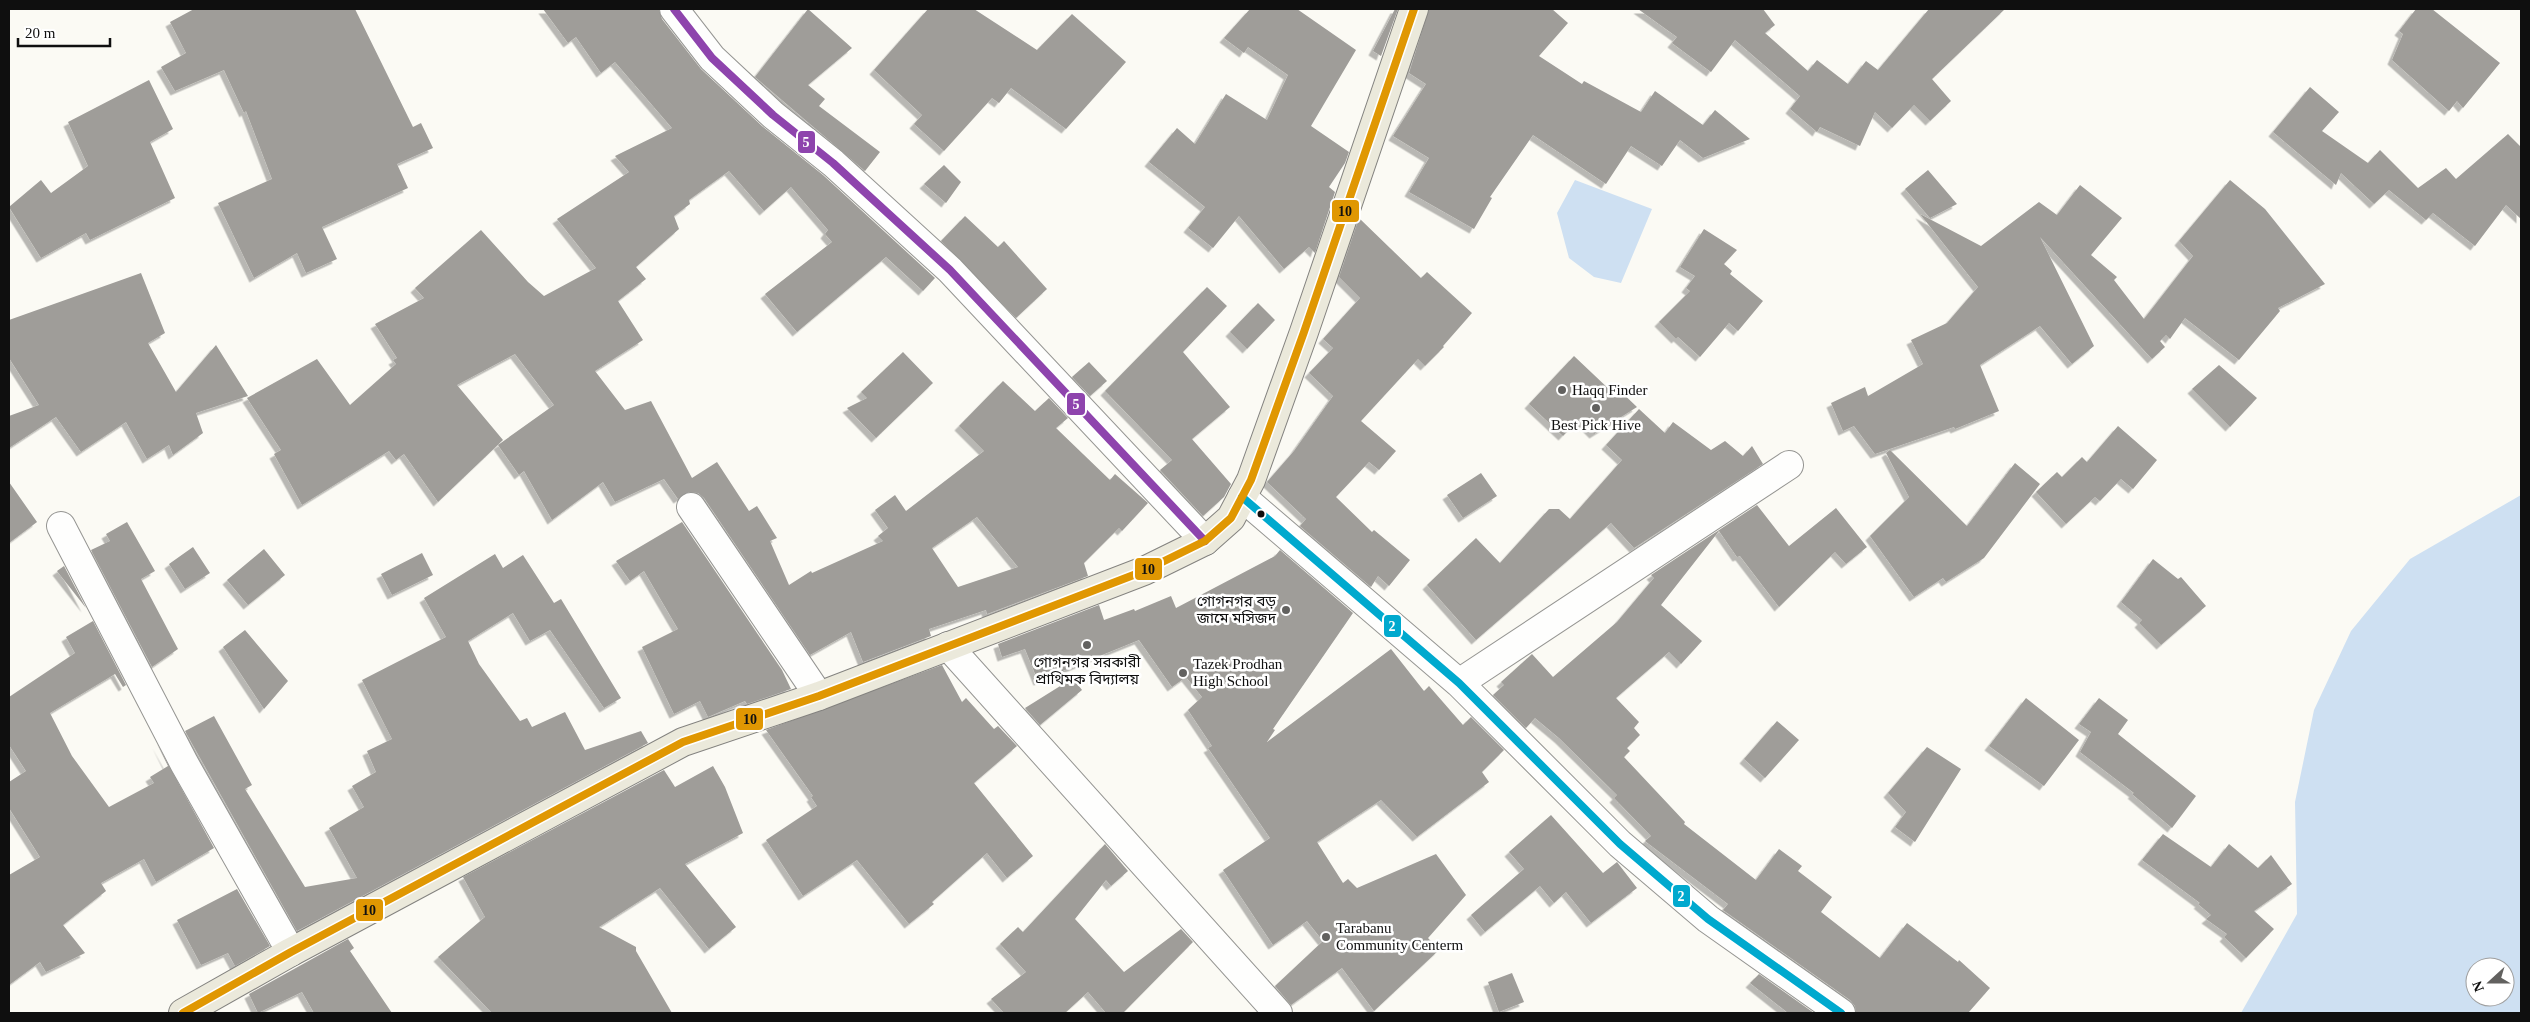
<svg xmlns="http://www.w3.org/2000/svg" width="2530" height="1022" viewBox="0 0 2530 1022" font-family="'Times New Roman','Noto Sans Bengali',serif">
<style>
.water{fill:#cee0f2;fill-rule:evenodd}
.building{fill:#9f9d99;fill-rule:evenodd;filter:url(#shadow)}
.lines{fill:none;stroke-linecap:round;stroke-linejoin:round}
.street-casing{stroke:#959592;stroke-width:30}
.primary-casing{stroke:#83827f;stroke-width:30}
.street{stroke:#fefefd;stroke-width:28}
.primary{stroke:#ebe9db;stroke-width:28}
.bus-1-casing{stroke:#fff;stroke-width:11}
.bus-2-casing{stroke:#fff;stroke-width:11}
.bus-3-casing{stroke:#fff;stroke-width:11}
.bus-1{stroke:#8e44ad;stroke-width:8}
.bus-2{stroke:#00a9ce;stroke-width:8}
.bus-3{stroke:#e09702;stroke-width:8}
.poi-dot{fill:#62615f;stroke:#fff;stroke-width:2}
.bus-dot{fill:#0f0f0f;stroke:#fff;stroke-width:2}
.labels{text-anchor:middle;stroke-width:5;stroke-linejoin:round;paint-order:stroke}
.poi-label{font-size:15px;fill:#0f0f0f;stroke:#fff;text-anchor:start}
.line-badge{stroke:#fff;stroke-width:2}
.badge-label{font-size:14px;text-anchor:middle;font-weight:bold;fill:#fff}
.pale-badge-label{font-size:14px;text-anchor:middle;font-weight:bold;fill:#111}
</style>
<defs>
<filter id="shadow"><feDropShadow dx="-4.5" dy="4.5" stdDeviation="0" flood-color="#0004"/></filter>
</defs>
<rect width="100%" height="100%" fill="#fbfaf4"/>
<path class="water" d="M1575,180L1652,209L1621,283L1594,277L1569,258L1557,213Z
M2521,495V1013H2241L2297,914L2295,802L2314,710L2351,631L2410,559ZM2475,967H2505V997H2475Z"/>
<path class="building" d="M194,9H355L413,127L421,123L433,148L397,164L408,188L322,227L337,259L306,273L297,253L254,278L218,203L272,179L246,111L244,113L224,70L175,91L161,67L186,53L170,22Z
M543,9H659L662,19L701,69L762,126L823,175L935,278L923,291L886,257L797,332L765,294L832,242L825,234L828,230L791,187L764,211L729,171L689,200L690,204L674,216L679,229L636,267L646,279L618,301L643,340L595,371L625,410L651,401L692,478L717,462L749,511L757,506L777,538L770,541L789,585L811,571L812,573L883,541L878,536L888,528L875,510L895,495L906,511L984,451L959,426L1003,381L1035,411L1049,398L1068,418L1056,428L1110,480L1115,474L1148,503L1122,531L1119,528L1084,563L1088,576L987,614L986,610L929,629L931,636L863,662L851,632L810,655L704,498L698,493L689,492L678,499L664,479L615,502L603,482L552,520L524,471L519,475L498,445L554,405L515,354L457,385L503,440L438,502L404,454L396,460L389,451L302,505L274,454L281,450L247,398L317,359L350,405L396,364L393,360L397,358L375,324L424,298L415,288L481,230L528,282L544,296L596,268L557,219L629,172L615,156L672,128L615,62L601,73L576,37L568,43ZM977,517L1018,567L958,587L932,548Z
M808,9L852,48L808,85L825,99L819,106L880,152L865,171L755,77Z
M928,9H974L1037,50L1072,14L1126,62L1066,129L1011,88L999,103L992,98L944,151L914,124L922,115L874,70Z
M1250,9H1297L1356,50L1311,126L1349,152L1345,163L1329,187L1335,192L1315,253L1309,247L1284,269L1239,216L1213,248L1188,228L1205,207L1149,162L1177,128L1195,144L1226,94L1267,120L1288,75L1248,47L1244,53L1224,38Z
M1395,9H1398L1381,56L1373,51Z
M1429,9H1552L1568,23L1539,56L1582,84L1584,81L1641,112L1655,91L1703,125L1715,110L1750,139L1703,158L1680,140L1662,166L1631,146L1606,184L1533,135L1490,197L1492,198L1474,229L1409,192L1429,158L1393,136L1426,84L1409,73Z
M1638,9H1763L1775,25L1765,33L1808,71L1817,60L1848,84L1866,61L1878,70L1929,9H2005L1932,79L1951,101L1930,121L1914,105L1892,128L1875,112L1860,146L1820,127L1817,132L1790,109L1800,96L1735,40L1711,72L1672,43L1677,37Z
M2416,9H2432L2500,63L2463,108L2457,101L2449,111L2392,60L2403,34L2399,31Z
M149,80L173,129L150,142L175,198L90,240L86,233L41,258L9,207L41,180L51,193L88,166L68,122Z
M2310,87L2339,112L2322,131L2368,163L2380,150L2418,188L2446,168L2456,179L2508,134L2521,147V219L2506,205L2475,246L2433,213L2426,220L2389,190L2374,204L2341,173L2336,185L2273,132Z
M944,165L961,182L946,203L924,184Z
M1928,170L1957,204L1930,218L1905,189Z
M2230,180L2265,209L2325,284L2278,308L2280,311L2239,360L2185,318L2170,339L2166,335L2160,341L2165,347L2152,359L2040,237L2094,346L2072,364L2040,326L1980,365L1999,411L1955,429L1954,427L1875,454L1854,426L1843,431L1831,403L1865,387L1868,396L1923,364L1911,340L1947,323L1978,287L1920,214L1981,246L2039,202L2057,215L2080,185L2122,218L2091,255L2117,277L2114,280L2144,319L2193,256L2179,241Z
M965,216L998,247L1004,241L1047,289L1016,318L941,241Z
M1359,218L1421,278L1427,272L1472,313L1443,346L1444,347L1425,366L1418,359L1361,421L1396,451L1379,470L1369,462L1336,497L1372,532L1374,530L1410,560L1389,586L1378,576L1371,587L1300,526L1306,519L1267,482L1294,451L1333,396L1309,373L1333,348L1323,339L1360,298L1339,277Z
M1704,229L1737,250L1724,264L1732,271L1730,274L1763,301L1738,331L1729,323L1700,357L1678,337L1676,339L1659,322L1690,291L1686,288L1695,276L1680,267Z
M141,273L165,333L148,343L176,392L216,345L248,396L196,413L203,433L173,455L169,445L147,459L126,422L81,452L56,417L9,448V416L39,405L9,358V320Z
M1207,287L1227,306L1183,352L1230,407L1192,439L1231,484L1224,497L1203,516L1160,470L1172,460L1105,391Z
M1258,303L1275,320L1247,349L1230,332Z
M903,352L933,383L876,438L847,408L867,398L861,392Z
M1574,356L1611,391L1615,386L1637,407L1594,434L1579,419L1563,436L1529,404Z
M1089,362L1107,381L1090,396L1072,377Z
M2219,365L2257,398L2230,427L2192,389Z
M1639,409L1665,433L1673,422L1711,450L1725,441L1743,456L1752,446L1763,464L1634,548L1611,523L1476,640L1427,585L1476,538L1500,563L1549,509H1559L1570,519L1622,460L1606,445Z
M2118,426L2157,460L2133,489L2121,479L2100,501L2095,497L2066,524L2036,492L2057,472L2062,477L2082,457L2087,462Z
M1890,450L1967,526L2015,463L2040,484L1984,558L1946,582L1943,578L1914,597L1870,536L1909,497L1886,453Z
M1481,473L1497,496L1463,518L1447,495Z
M9,482L37,522L9,543Z
M1757,505L1789,546L1836,508L1867,547L1846,564L1835,552L1779,607L1740,556L1737,557L1719,531L1661,605L1702,641L1681,664L1669,652L1616,698L1639,722L1634,728L1640,735L1627,748L1630,751L1624,757L1685,822L1684,824L1756,880L1779,849L1802,866L1798,871L1832,897L1821,912L1880,958L1907,923L1958,962L1959,960L1990,988L1968,1013H1856L1855,1006L1850,1000L1723,910L1728,904L1645,841L1651,836L1614,798L1617,795L1559,738L1535,718L1526,728L1493,695L1504,685L1501,682L1532,654L1553,677L1617,622L1654,578L1651,575Z
M127,522L155,571L141,579L178,649L152,667L91,550L110,541L106,534Z
M682,522L782,670L791,689L747,704L745,701L708,717L700,701L674,714L642,647L678,629L644,571L630,581L616,561Z
M193,547L210,573L185,589L169,564Z
M264,549L285,575L248,605L227,580Z
M1280,550L1353,613L1273,729L1275,730L1267,742L1391,649L1424,691L1429,686L1463,725L1471,717L1504,750L1482,772L1489,782L1417,837L1381,800L1317,842L1343,883L1348,879L1357,888L1436,854L1466,895L1428,938L1439,950L1374,1011L1342,968L1291,1005L1275,986L1323,941L1307,921L1273,945L1223,870L1270,838L1208,748L1212,746L1188,710L1202,697L1186,677L1172,687L1139,640L1038,681L1025,649L1002,657L998,644L1099,605L1104,620L1134,609L1135,611L1171,596L1176,608L1275,556Z
M422,553L433,575L392,595L381,574Z
M495,554L503,568L523,555L554,603L561,599L621,698L604,708L550,630L530,641L513,613L468,641L479,664L520,721L527,718L532,727L565,712L585,750L641,731L648,743L297,931L185,731L214,716L252,785L245,789L305,887L357,878L329,828L364,807L352,786L376,772L367,751L392,739L362,680L446,637L424,598Z
M2153,559L2178,579L2181,577L2206,606L2161,645L2139,623L2142,620L2121,602Z
M64,566L86,608L57,571Z
M93,621L126,685L123,687L115,674L50,713L72,756L109,807L154,783L150,777L168,766L157,744L214,848L156,882L144,859L101,883L106,891L63,925L85,953L46,972L40,962L9,985V875L40,857L9,808V782L26,771L9,745V697L75,653L66,637Z
M245,630L288,681L264,709L223,647Z
M942,665L962,702L966,698L994,729L998,726L1017,746L974,783L1033,856L1007,878L987,853L932,902L934,904L909,924L857,860L803,896L766,840L817,806L811,797L813,796L766,730Z
M1073,678L1082,690L1040,725L1025,708Z
M2026,698L2079,740L2044,786L1989,746Z
M2099,698L2128,720L2118,734L2196,796L2172,828L2132,794L2134,793L2080,752L2091,732L2079,724Z
M1777,721L1799,740L1765,778L1744,759Z
M1927,747L1961,769L1915,842L1895,827L1906,812L1888,793Z
M713,766L725,787L743,833L685,864L736,927L709,949L660,888L599,927L636,947V951L672,1013H492L438,957L485,917L463,877L664,770L675,787Z
M1551,815L1603,873L1617,862L1637,888L1591,923L1566,892L1554,903L1540,886L1485,932L1471,915L1524,869L1509,852Z
M2163,834L2211,867L2229,844L2258,868L2271,855L2292,884L2254,911L2274,929L2246,958L2224,937L2227,934L2206,919L2211,915L2198,904L2200,903L2142,860Z
M1105,844L1128,871L1111,886L1106,880L1075,919L1124,972L1181,929L1193,942L1123,1013H1106L1088,992L1065,1013H1004L991,999L1026,972L1000,944L1018,927L1023,932Z
M237,889L270,946L235,966L228,953L201,965L177,920Z
M348,939L354,948L350,951L392,1013H314L302,992L258,1013L249,994Z
M1512,973L1524,1002L1499,1012L1488,982Z
M1759,974L1814,1013H1788L1750,983Z"/>
<g class="lines">
<defs>
<path id="street" d="M674,9L712,58L773,115L833,163L950,270L1205,541
M1242,497L1459,683L1620,844L1708,919L1841,1013
M691,507L819,696
M61,526L184,763L291,952
M948,646L1278,1013
M1459,683L1789,465"/>
<path id="primary" d="M183,1013L291,952L683,742L819,696L1144,571L1205,541L1231,518L1251,480L1304,332L1414,9"/>
</defs>
<use href="#street" class="street-casing"/>
<use href="#primary" class="primary-casing"/>
<use href="#street" class="street"/>
<use href="#primary" class="primary"/>
<defs>
<path id="bus-1" d="M674,9L712,58L773,115L833,163L950,270L1205,541"/>
<path id="bus-2" d="M1242,497L1459,683L1620,844L1708,919L1841,1013"/>
<path id="bus-3" d="M183,1013L291,952L683,742L819,696L1144,571L1205,541L1231,518L1251,480L1304,332L1414,9"/>
</defs>
<use href="#bus-1" class="bus-1-casing"/>
<use href="#bus-2" class="bus-2-casing"/>
<use href="#bus-3" class="bus-3-casing"/>
<use href="#bus-1" class="bus-1"/>
<use href="#bus-2" class="bus-2"/>
<use href="#bus-3" class="bus-3"/>
</g>
<g class="poi-dot">
<circle cx="1562" cy="390" r="5"/>
<circle cx="1596" cy="408" r="5"/>
<circle cx="1286" cy="610" r="5"/>
<circle cx="1087" cy="645" r="5"/>
<circle cx="1183" cy="673" r="5"/>
<circle cx="1326" cy="937" r="5"/>
</g>
<circle class="bus-dot" cx="1261" cy="514" r="4.5"/>
<g class="labels">
<g class="poi-label">
<text x="1572" y="395">Haqq Finder</text>
<text x="1596" y="430" text-anchor="middle">Best Pick Hive</text>
<text x="1276" y="606" text-anchor="end">গোগনগর বড়<tspan x="1276" dy="17">জামে মসিজদ</tspan></text>
<text x="1087" y="667" text-anchor="middle">গোগনগর সরকারী<tspan x="1087" dy="17">প্রাথিমক বিদ্যালয়</tspan></text>
<text x="1193" y="669">Tazek Prodhan<tspan x="1193" dy="17">High School</tspan></text>
<text x="1336" y="933">Tarabanu<tspan x="1336" dy="17">Community Centerm</tspan></text>
</g>
</g>
<g class="line-badge">
<rect x="797" y="130" width="19" height="24" rx="5" fill="#8e44ad"/>
<rect x="1331" y="199" width="29" height="24" rx="5" fill="#e09702"/>
<rect x="1066" y="392" width="20" height="24" rx="5" fill="#8e44ad"/>
<rect x="1134" y="557" width="29" height="24" rx="5" fill="#e09702"/>
<rect x="1383" y="614" width="19" height="24" rx="5" fill="#00a9ce"/>
<rect x="735" y="707" width="29" height="24" rx="5" fill="#e09702"/>
<rect x="1672" y="884" width="19" height="24" rx="5" fill="#00a9ce"/>
<rect x="355" y="898" width="29" height="24" rx="5" fill="#e09702"/>
</g>
<g class="badge-label">
<text x="806" y="147">5</text>
<text x="1076" y="409">5</text>
<text x="1392" y="631">2</text>
<text x="1681" y="901">2</text>
</g>
<g class="pale-badge-label">
<text x="1345" y="216">10</text>
<text x="1148" y="574">10</text>
<text x="750" y="724">10</text>
<text x="369" y="915">10</text>
</g>
<rect width="2530" height="1022" fill="none" stroke="#0f0f0f" stroke-width="20"/>
<g transform="translate(2490 982) rotate(249)"><circle r="24" fill="#ffffff" stroke="#9f9f9f"/>
<path d="M0-4L9 19L0 12L-9 19Z" fill="#62615f"/>
<text y="-8" font-size="14" font-weight="bold" text-anchor="middle" fill="#0f0f0f">N</text>
</g>
<path d="M18 38v8h92v-8" fill="none" stroke="#0f0f0f" stroke-width="2.5"/>
<text x="25" y="38" font-size="15" fill="#0f0f0f" stroke="#ffffff" stroke-width="4" paint-order="stroke">20 m</text>
</svg>
